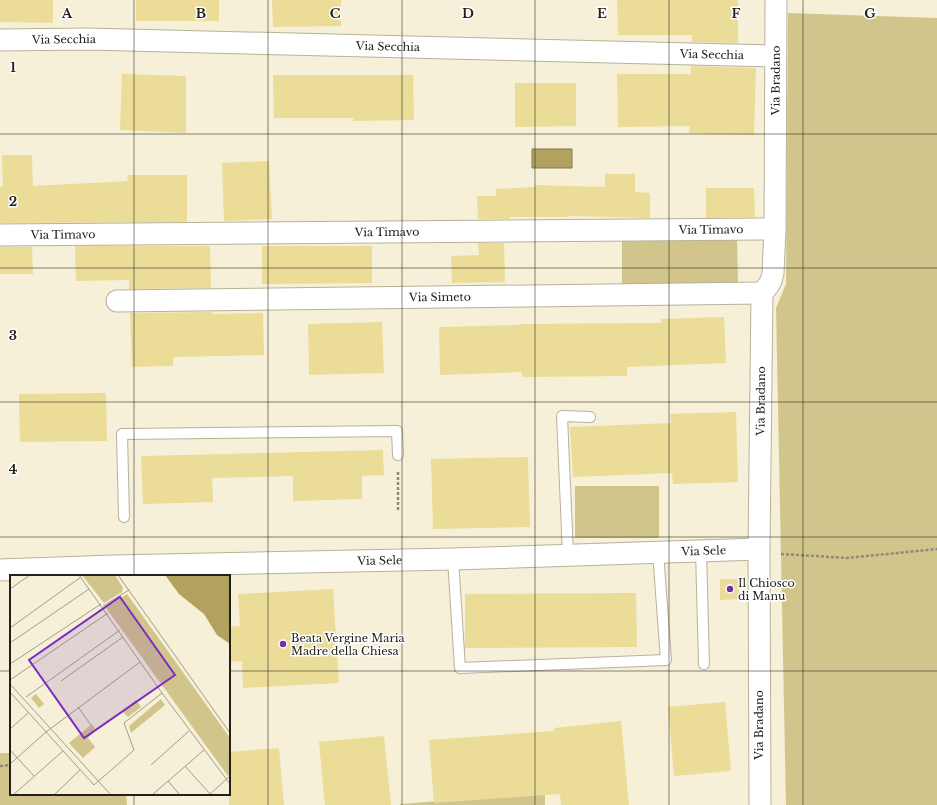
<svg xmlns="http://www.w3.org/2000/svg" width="937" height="805" viewBox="0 0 937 805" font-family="'Libre Baskerville',serif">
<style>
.green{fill:#d2c58c}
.water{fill:#b1a260;stroke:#867b4a}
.building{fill:#ebdc98}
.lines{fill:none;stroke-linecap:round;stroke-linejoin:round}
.lane-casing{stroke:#b7b29b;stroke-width:12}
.street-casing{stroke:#b7b29b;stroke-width:23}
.path{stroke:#8d8a79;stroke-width:2.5;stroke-dasharray:3 2;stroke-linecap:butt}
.lane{stroke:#fff;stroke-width:10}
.street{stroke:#fff;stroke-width:21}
.grid{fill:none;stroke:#222017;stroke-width:1;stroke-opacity:0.55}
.poi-dot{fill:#7431a6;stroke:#fff;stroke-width:1.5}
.labels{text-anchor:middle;stroke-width:3;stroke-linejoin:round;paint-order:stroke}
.street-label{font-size:11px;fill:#222017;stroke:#fff}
.poi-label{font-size:11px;fill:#222017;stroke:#fff;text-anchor:start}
.inset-road{fill:none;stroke:#a19d8a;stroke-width:1}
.view{fill:#7b2cbf;fill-opacity:0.15;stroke:#7b2cbf;stroke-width:2}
.inset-edge{fill:none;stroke:#222017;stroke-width:2}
.grid-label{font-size:13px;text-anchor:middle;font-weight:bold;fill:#222017;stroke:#fff;stroke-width:3;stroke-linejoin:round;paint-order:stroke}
</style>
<rect width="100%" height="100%" fill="#f5f0d7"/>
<path class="green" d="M788,13L937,18V805H786L776,308L786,284Z
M622,236H737L738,284H622Z
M575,486H659V538H575Z
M0,753H11V794H126L127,805H0Z
M545,793V805H400V804Z"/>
<path class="water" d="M532,149H572V168H532Z"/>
<path class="building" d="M0,0H53V23L0,22Z
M136,0H219V21H136Z
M272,0H341V26L273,27Z
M617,0H738V43L692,42V35H618Z
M691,66L756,68L754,135L689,133L690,126L618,127L617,74H691Z
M122,74L186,76V133L120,130Z
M273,75H413L414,120L353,121V118H274Z
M515,83H576V126L515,127Z
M2,155H32L33,186L128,181L127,175H187V222L0,223V186H3Z
M269,161L272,219L224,221L222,163Z
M605,174H635V192L650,193V218L568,216V217H510V219H478L477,196H496V189L535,187V185L605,187Z
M706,188H754L755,217L706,218Z
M478,243H504L505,282L452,283L451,256L479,255Z
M75,246H210L211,288L129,289V280L76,281Z
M262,246H372V283L262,284Z
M0,247H32L33,274H0Z
M212,312V314L263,313L264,355L173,357V366L132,367L130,313Z
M724,317L726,363L627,367V376L522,377V372L440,375L439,327L521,325V324L661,323V319Z
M382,322L384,373L309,375L308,324Z
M106,393L107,441L20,442L19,394Z
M736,412L738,482L673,484L672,473L573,477L570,427L671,423L670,414Z
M383,450L384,475L362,476V499L293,501V476L212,478L213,502L143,504L141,456Z
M528,457L530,527L433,529L431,459Z
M720,579H739V599L720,600Z
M333,589L339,683L243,688L242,661L229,662V627L240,626L238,594Z
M636,593L637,647L465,648V594Z
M725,702L731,771L674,776L668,707Z
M621,721L629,805H561L560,794L434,803L429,740L554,731V728Z
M384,736L391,805H325L319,742Z
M279,748L284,805H229V752Z"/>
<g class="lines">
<defs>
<path id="lane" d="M124,517L122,434L397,431L398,455
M701,551L704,664
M568,555L562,416L590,417
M453,559L460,668L666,660L658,552"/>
<g id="street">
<path id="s1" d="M0,40L87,39L775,56"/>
<path id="s2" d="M0,235L775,229"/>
<path id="s3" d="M117,301L762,293"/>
<path id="s4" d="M0,570L113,566L453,559L759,549"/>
<path id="s5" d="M760,805L759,549L762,293C768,286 772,282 773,273L775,229L776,0"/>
</g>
</defs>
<use href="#lane" class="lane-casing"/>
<use href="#street" class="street-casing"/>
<path class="path" d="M398,472V512
M781,554L847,558L937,549
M0,766L11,765"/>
<use href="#lane" class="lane"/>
<use href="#street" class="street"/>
</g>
<path class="grid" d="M134,0V576M268,0V805M402,0V805M535,0V805M669,0V805M803,0V805M0,134H937M0,268H937M0,402H937M0,537H937M0,671H11M229,671H937M134,794V805"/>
<g class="poi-dot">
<circle cx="730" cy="589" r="4"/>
<circle cx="283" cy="644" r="4"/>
</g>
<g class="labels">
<g class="street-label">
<text dy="4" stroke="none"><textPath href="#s1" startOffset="64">Via Secchia</textPath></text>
<text dy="4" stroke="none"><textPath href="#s1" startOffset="388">Via Secchia</textPath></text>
<text dy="4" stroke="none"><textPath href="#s1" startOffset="712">Via Secchia</textPath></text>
<text dy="4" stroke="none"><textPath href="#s5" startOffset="728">Via Bradano</textPath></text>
<text dy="4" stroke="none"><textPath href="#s2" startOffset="711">Via Timavo</textPath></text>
<text dy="4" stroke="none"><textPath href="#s2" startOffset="387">Via Timavo</textPath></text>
<text dy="4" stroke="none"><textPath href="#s2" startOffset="63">Via Timavo</textPath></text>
<text dy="4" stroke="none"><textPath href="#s3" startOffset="323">Via Simeto</textPath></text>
<text dy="4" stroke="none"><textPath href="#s5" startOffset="404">Via Bradano</textPath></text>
<text dy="4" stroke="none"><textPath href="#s4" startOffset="704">Via Sele</textPath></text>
<text dy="4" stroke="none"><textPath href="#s4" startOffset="380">Via Sele</textPath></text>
<text transform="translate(759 725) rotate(-90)" y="4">Via Bradano</text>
</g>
<g class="poi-label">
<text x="738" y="587">Il Chiosco<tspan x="738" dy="13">di Manu</tspan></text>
<text x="291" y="642">Beata Vergine Maria<tspan x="291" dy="13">Madre della Chiesa</tspan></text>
</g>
</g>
<g transform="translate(10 575)">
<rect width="220" height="220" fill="#f5f0d7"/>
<path d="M72,0H105L113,13L112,17L94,28ZM117,19L220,163V199L218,201L96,33ZM26,119L34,129L29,133L21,123ZM151,124L155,130L121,158L119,151ZM126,125L131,132L118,142L112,136ZM82,149L86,155L78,163L85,172L73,183L59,168Z" fill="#d2c58c"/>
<path d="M155,0H220V69L207,60L194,39L169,19Z" fill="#b1a260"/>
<path class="inset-road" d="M69,0L152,118L220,209M108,0L220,158M0,14L20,0M93,31L119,15M0,53L71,2M0,68L79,14M0,89L91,29M0,105L98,38M51,106L113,62M0,109L101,220M0,117L84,210L124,175L114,148L152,118M16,122L110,55M68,132L81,150M0,154L18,138M0,175L24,201M0,189L36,157L130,87M141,190L179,156M175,191L200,219M158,206L170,220M3,220L53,176M44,220L70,195M142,220L194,175M199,220L220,201"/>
<path class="view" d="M110,22L165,100L74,163L19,85Z"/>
<rect width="220" height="220" class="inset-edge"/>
</g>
<g class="grid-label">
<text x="67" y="18">A</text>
<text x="201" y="18">B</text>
<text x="335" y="18">C</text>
<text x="468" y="18">D</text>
<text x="602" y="18">E</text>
<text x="736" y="18">F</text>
<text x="870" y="18">G</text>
<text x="13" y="72">1</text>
<text x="13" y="206">2</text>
<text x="13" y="340">3</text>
<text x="13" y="474">4</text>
</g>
</svg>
